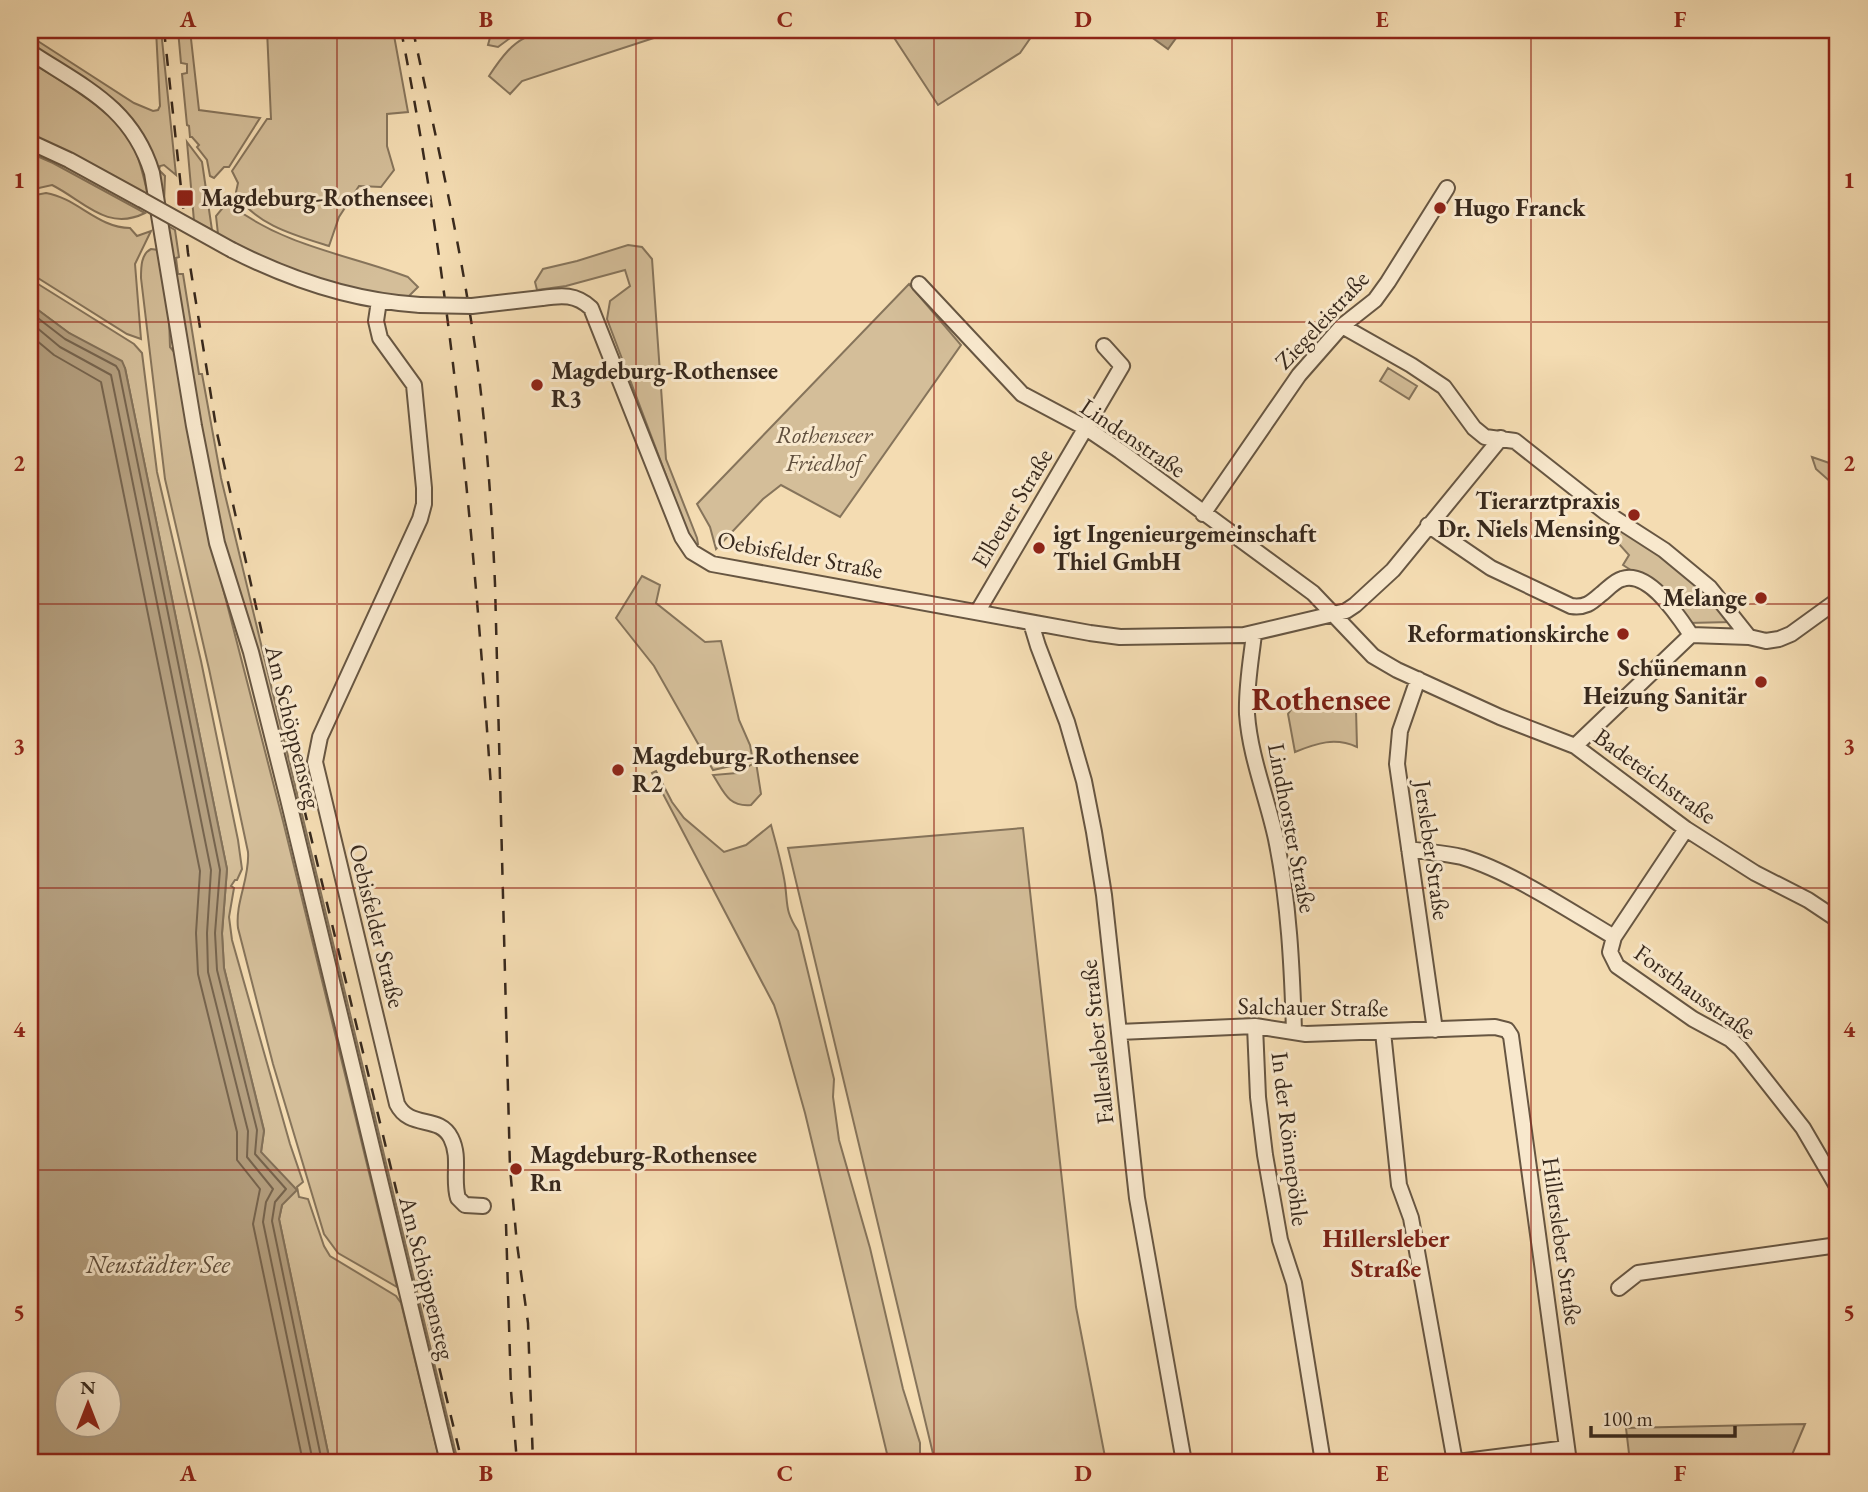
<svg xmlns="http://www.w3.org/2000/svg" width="1868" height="1492" viewBox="0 0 1868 1492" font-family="'EB Garamond',serif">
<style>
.green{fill:#d4be99;stroke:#86745b;stroke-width:2}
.water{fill:#b49f7f;stroke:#827058;stroke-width:2;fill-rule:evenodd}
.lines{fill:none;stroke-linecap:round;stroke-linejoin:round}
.shore{stroke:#76644e;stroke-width:2}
.minor-casing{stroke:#675642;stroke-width:18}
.minor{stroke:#f8e8cd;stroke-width:14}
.rail{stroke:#38291d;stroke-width:2.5;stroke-dasharray:12 12;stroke-linecap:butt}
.minor-bridge-casing{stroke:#675642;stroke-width:18;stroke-linecap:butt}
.minor-bridge{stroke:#f8e8cd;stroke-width:14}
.grid{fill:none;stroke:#8f2418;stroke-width:2;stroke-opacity:0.55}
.poi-dot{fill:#8f2418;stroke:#f8e8cd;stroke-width:2.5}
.labels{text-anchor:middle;stroke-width:6;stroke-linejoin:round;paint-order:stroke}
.poi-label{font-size:24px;font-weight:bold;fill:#38291d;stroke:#f8e8cd;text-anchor:start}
.street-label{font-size:24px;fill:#38291d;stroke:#f8e8cd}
.park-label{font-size:24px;font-style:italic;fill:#5f4e3c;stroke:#f8e8cd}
.neighbourhood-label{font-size:26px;font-weight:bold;fill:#7a1f14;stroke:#f8e8cd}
.water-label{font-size:26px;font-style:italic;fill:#5d4c3a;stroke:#f8e8cd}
.district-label{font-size:32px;font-weight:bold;fill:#7a1f14;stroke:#f8e8cd}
.neatline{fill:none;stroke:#8f2418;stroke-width:2.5}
.grid-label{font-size:23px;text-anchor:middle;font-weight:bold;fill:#8f2418}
</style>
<rect width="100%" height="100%" fill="#f4dcb2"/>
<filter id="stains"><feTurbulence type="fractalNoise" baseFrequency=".00286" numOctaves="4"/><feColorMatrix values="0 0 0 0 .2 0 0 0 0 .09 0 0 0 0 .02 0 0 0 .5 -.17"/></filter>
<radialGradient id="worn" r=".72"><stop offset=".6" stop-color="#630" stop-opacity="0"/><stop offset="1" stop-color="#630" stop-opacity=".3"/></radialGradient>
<path class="green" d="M156,30H161L176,175L164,165L160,166L159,170L165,176L164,204L161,202C158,186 156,168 151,153C134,100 73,74 30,47V36L134,103L153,111L158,110L160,106Z
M178,30H190L199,110L260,118L229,167H224L214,178L210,176L207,160L197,147L199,145L192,137H190L189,126L187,125L182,74L187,73V64L181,63Z
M267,30H393L408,112L387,114V146L394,170L381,187L359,186L339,217L329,246C297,236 252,224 236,192L238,183L232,171L267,119H271Z
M492,30H521L498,47L488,45Z
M582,30H663V35L522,81L510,94L489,76C519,30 530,33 582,30Z
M889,30H1036L1020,53L938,105Z
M30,61C57,80 113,110 129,138C139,155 143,175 148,195L30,136Z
M187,142L202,162L212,230L194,221Z
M30,153L53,163L145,213C107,232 84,201 52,185L30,190Z
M46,193C77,198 98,228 130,228L137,236L151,231L135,264L141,339L127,334L30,273V196Z
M225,205L232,206C287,247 346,254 408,277L418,287L408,297C340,292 277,267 218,234L216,216Z
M163,223L175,230L179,257L176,258L178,274H183L199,374H202L221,478L458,1462H451L257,657L245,607L225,554L208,480Z
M628,245L642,247L652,259L666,459L697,538L698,544H692L607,319L610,301L630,286L625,270L566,286L537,290L535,282L543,269L577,261Z
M151,249L158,250L169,317L170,347L175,353L210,538L283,821L397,1287L338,1253L324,1234L273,1064L238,928C235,902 250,878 248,852L209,669L165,479L141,278C141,267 141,254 151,249Z
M30,279L134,344L142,353L157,472L201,661L238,840L242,869L237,880H235L231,886L234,888L229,917L232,940L290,1144L303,1182L297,1187L299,1197L308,1199L324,1246L330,1256L396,1296L401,1303L440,1462H330L279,1219L282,1205L261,1152L264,1130L224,968L222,934L227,869L125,368L69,333L30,304Z
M909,284L961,345L840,517L781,485L763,499L716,549L710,527L697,504Z
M1388,368L1417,386L1409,399L1380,381Z
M1812,457L1838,466V481L1834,485L1816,469Z
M1615,527L1661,555L1702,586L1731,622L1688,623L1660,589L1623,565L1629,555L1610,534Z
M642,576L660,585L656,603L705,642L721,641L739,720L750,745L753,761L713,770L654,666L616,618Z
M1295,704L1356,709L1357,747C1335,737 1317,743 1295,752L1288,714Z
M756,762L761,794L751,805C728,807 724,792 713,775L737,773Z
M656,771L672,802L684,818L724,852L746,845L771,825C776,844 782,864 785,884C788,906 785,911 798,931L834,1079L833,1097L839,1140L870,1248L903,1389L920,1443V1462H889L805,1113L779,1020L774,1005L652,773Z
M1023,828L1076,1307L1106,1462H935L788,848Z
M1805,1424L1789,1462H1630L1626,1428Z"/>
<path class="water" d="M1155,30H1182L1168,49L1150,36Z
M30,304L69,333L122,361L125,368L227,869L222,933L224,968L264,1131L261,1152L297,1190L282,1205L279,1219L330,1462H30ZM66,1384H108V1426H66Z"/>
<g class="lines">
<path class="shore" d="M30,312L65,339L116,366L119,371L220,870L215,933L217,970L257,1130L255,1154L286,1189L275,1202L272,1221L322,1462
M30,322L60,347L111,375L211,870L207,933L208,972L248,1131L247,1157L273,1189L266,1202L263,1222L313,1462
M30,335L54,355L101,382L200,871L196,933L198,974L237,1132V1160L260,1189L253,1224L303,1462"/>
<defs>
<path id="minor" d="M30,52C83,87 132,107 152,173L194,426L217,543L251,652L288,799L448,1462
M30,142L69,160L142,200
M232,250C291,280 353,301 420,305
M919,284L1022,394L1086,428L1120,451L1313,593L1373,656L1397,670L1500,717L1575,746L1686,829L1755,873L1808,900L1838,920
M542,298C562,295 576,294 591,308L682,537L692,552L712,564L1090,633L1120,637L1244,635L1346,611L1355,605L1393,570L1501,438
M379,301L376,321L380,338L414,385L424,488V504L420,519L320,737L315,762L397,1104C410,1130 439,1114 451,1138C461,1158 452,1178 458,1198L465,1205L483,1206
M1342,326L1411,365L1444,387L1474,428L1485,437L1515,441L1605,512L1664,550L1710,588L1749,637
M1203,514L1299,375L1342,326L1375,300L1388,282L1447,188
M1428,525L1491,568L1571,606C1585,608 1591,603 1600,595C1607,590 1614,581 1622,579C1649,570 1679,617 1691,635
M978,611L1122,366L1104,346
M1031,623L1038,646L1067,722L1084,781L1094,832L1104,895L1137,1198L1184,1462
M1254,634C1251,660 1246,687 1247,714C1250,757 1267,797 1276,839C1289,902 1292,967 1294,1031
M1418,679L1400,731L1397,764L1435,1030
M1575,746L1691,635L1749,637L1766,641L1779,639L1791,634L1838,600
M1686,829L1614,937L1610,952L1617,966L1693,1019L1730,1039L1740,1048L1803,1128L1838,1188
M1409,849C1426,852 1444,853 1462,857C1510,871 1570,911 1614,937
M1255,1026L1258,1097L1265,1155L1280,1240L1294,1283L1323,1462
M1119,1032L1255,1026L1306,1034L1495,1027L1507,1030L1511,1036L1569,1462
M1383,1032L1399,1185L1411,1218L1455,1462
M1619,1288L1638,1273L1838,1245
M1457,1462L1567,1448"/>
</defs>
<use href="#minor" class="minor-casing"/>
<use href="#minor" class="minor"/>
<path class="rail" d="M164,30L188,253L217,433L266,651L462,1462
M401,30C450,278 474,535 491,787
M413,30C432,120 453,211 468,302C484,395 491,490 495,584L510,1168L517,1244L528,1323L533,1462
M506,1224L511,1391L517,1462"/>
<defs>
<path id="minor-bridge" d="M142,200L232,250
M420,305L472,306L542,298"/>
</defs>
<use href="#minor-bridge" class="minor-bridge-casing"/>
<use href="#minor-bridge" class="minor-bridge"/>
</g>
<path class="grid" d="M337,30V1462M636,30V1462M934,30V1462M1232,30V1462M1531,30V1462M30,322H1838M30,604H1838M30,888H1838M30,1170H1838"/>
<g class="poi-dot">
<rect x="176" y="189" width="18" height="18" rx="3.5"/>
<circle cx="1440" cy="208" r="7"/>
<circle cx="537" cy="385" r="7"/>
<circle cx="1634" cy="515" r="7"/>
<circle cx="1039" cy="548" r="7"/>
<circle cx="1761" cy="598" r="7"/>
<circle cx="1623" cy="634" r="7"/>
<circle cx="1761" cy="682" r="7"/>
<circle cx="618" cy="770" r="7"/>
<circle cx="516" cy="1169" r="7"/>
</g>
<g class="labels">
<g class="poi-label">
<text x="201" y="206">Magdeburg-Rothensee</text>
<text x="1454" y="216">Hugo Franck</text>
<text x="551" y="379">Magdeburg-Rothensee<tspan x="551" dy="28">R3</tspan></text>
<text x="1620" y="509" text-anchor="end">Tierarztpraxis<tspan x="1620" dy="28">Dr. Niels Mensing</tspan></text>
<text x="1053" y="542">igt Ingenieurgemeinschaft<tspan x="1053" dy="28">Thiel GmbH</tspan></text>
<text x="1747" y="606" text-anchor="end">Melange</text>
<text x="1609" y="642" text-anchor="end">Reformationskirche</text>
<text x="1747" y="676" text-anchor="end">Schünemann<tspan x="1747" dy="28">Heizung Sanitär</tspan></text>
<text x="632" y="764">Magdeburg-Rothensee<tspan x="632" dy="28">R2</tspan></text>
<text x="530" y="1163">Magdeburg-Rothensee<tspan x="530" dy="28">Rn</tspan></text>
</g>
<g class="street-label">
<text transform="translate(1322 320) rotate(-47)" y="8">Ziegeleistraße</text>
<text transform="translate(1133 438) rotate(34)" y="8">Lindenstraße</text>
<text transform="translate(1012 508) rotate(-59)" y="8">Elbeuer Straße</text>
<text transform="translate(800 555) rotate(11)" y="8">Oebisfelder Straße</text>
<text transform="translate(293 727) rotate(76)" y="8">Am Schöppensteg</text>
<text transform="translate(1655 776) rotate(36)" y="8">Badeteichstraße</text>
<text transform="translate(1292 828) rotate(79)" y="8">Lindhorster Straße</text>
<text transform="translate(1432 850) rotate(82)" y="8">Jersleber Straße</text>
<text transform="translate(377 926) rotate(76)" y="8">Oebisfelder Straße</text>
<text transform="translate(1695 992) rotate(36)" y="8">Forsthausstraße</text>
<text transform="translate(1313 1007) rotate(1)" y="8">Salchauer Straße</text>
<text transform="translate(1097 1042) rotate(-96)" y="8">Fallersleber Straße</text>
<text transform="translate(1290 1139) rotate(83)" y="8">In der Rönnepöhle</text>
<text transform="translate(1562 1241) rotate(82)" y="8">Hillersleber Straße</text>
<text transform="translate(427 1278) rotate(76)" y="8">Am Schöppensteg</text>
</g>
<g class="park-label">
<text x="824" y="443">Rothenseer<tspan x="824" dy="28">Friedhof</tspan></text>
</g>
<g class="neighbourhood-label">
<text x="1386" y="1247">Hillersleber<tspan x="1386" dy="30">Straße</tspan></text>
</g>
<g class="water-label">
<text x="158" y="1273">Neustädter See</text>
</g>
<g class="district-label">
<text x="1321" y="710">Rothensee</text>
</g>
</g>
<rect width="1868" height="1492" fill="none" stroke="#f4dcb2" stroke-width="77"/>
<g transform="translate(88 1404)"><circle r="33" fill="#f8e8cd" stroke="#ab9c87" stroke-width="2"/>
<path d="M0-5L12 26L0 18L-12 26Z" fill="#8f2418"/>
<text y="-10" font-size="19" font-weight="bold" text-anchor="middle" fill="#38291d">N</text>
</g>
<path d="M1591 1426v10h144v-10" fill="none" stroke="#38291d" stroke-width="3.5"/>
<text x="1602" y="1426" font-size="21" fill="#38291d" stroke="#f8e8cd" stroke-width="5" paint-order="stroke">100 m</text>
<rect x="38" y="38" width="1791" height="1416" class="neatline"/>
<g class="grid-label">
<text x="188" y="27">A</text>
<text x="486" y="27">B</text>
<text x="785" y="27">C</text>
<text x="1083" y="27">D</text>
<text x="1382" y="27">E</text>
<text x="1680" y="27">F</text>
<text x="19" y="188">1</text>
<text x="1849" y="188">1</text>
<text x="19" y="471">2</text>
<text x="1849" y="471">2</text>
<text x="19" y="754">3</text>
<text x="1849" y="754">3</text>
<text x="19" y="1037">4</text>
<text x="1849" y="1037">4</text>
<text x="19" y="1320">5</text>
<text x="1849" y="1320">5</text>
<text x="188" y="1481">A</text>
<text x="486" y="1481">B</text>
<text x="785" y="1481">C</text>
<text x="1083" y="1481">D</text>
<text x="1382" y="1481">E</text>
<text x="1680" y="1481">F</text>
</g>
<rect width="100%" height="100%" filter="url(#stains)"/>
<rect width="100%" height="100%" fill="url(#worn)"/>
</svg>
